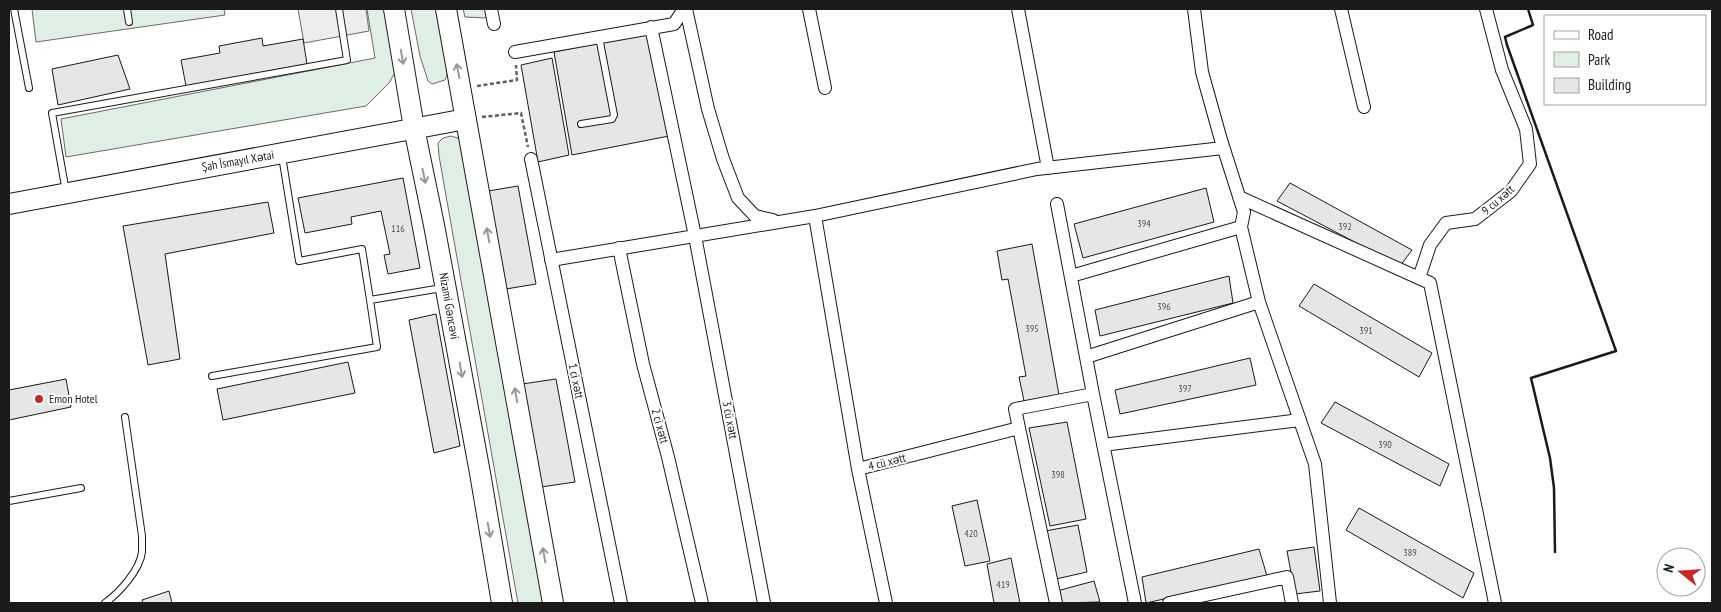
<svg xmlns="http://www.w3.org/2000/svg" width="1721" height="612" viewBox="0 0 1721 612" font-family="'PT Sans Narrow',sans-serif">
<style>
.green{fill:#e0efe3;stroke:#6a6a6a}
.parking{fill:#ededed;stroke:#6a6a6a}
.building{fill:#e6e6e6;stroke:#1a1a1a}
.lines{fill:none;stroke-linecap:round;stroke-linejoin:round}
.service-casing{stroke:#1a1a1a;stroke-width:8}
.minor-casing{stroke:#1a1a1a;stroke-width:14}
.primary-casing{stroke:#1a1a1a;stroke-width:22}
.path{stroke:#5f5f5f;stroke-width:2.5;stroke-dasharray:4 2.5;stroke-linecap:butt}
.service{stroke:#fff;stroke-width:6}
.minor{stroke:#fff;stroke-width:12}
.primary{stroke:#fff;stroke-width:20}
.wall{stroke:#1a1a1a;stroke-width:2.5}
.oneway{stroke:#989898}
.poi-dot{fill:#c62828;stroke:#fff;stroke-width:2}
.labels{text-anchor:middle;stroke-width:4;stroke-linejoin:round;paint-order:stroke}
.number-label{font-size:10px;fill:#4d4d4d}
.street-label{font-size:12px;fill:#1a1a1a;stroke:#fff}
.poi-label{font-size:12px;fill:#1a1a1a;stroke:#fff;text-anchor:start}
</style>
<rect width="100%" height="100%" fill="#fff"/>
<path class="green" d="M32,9H224L225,15L36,42Z
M367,9H387L398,67L389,83L366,106L66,157L61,119L375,58Z
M411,9H439C442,28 454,62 445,80L432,84L428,81L420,56Z
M463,9H485L487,18L465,17Z
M451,136L461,139L545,603H518L439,156L438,143L443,138Z"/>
<path class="parking" d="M298,9H366L369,31L304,43Z"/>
<path class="building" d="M648,33L669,136L572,155L554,52Z
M262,38L263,46L303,39L307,64L186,86L181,60L220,53L219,46Z
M118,55L130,89L58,105L52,69Z
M552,58L569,155L538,162L521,65Z
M403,178L420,268L388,274L384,255L390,254L381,211L351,217L352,224L305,233L298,198Z
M1290,183L1412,250L1400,266L1277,201Z
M518,186L536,284L506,289L488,191Z
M1206,188L1214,222L1083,258L1074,224Z
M268,202L274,233L165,254L180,359L148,365L123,226Z
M1032,244L1059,395L1024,401L1019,377L1026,376L1008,279L1002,280L997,251Z
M1229,276L1233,303L1100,336L1095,310Z
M1314,284L1432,353L1419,377L1299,306Z
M436,314L460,446L434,453L409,320Z
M1250,358L1256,385L1120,414L1115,390Z
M348,362L355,393L223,420L217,389Z
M66,379L71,407L9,420V390Z
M556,379L575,482L541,487L522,384Z
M1335,402L1449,464L1440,486L1321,423Z
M1067,422L1086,519L1050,526L1029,428Z
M977,500L990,561L965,566L952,506Z
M1359,508L1474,573L1463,598L1346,530Z
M1078,525L1087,572L1056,579L1045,531Z
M1314,547L1320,591L1295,594L1287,551Z
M1259,549L1267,576L1146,603L1142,577Z
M1011,558L1020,603H994L987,564Z
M1094,581L1100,602L1059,603L1057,591Z
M169,591L172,603H143L142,600Z"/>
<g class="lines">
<defs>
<path id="service" d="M14,9L29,88
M127,9L129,22
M581,124L612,119L614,115L599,37
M282,156L299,261L362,249L370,300L442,288
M66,192L52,113L347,60L339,9
M212,376L377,347L370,300
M9,501L81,488
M105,603C119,593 140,570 142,552C142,547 142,542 142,536L125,417"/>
<path id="minor" d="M491,9L494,24
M686,9L708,109L723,159L738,198L755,216L773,220
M809,9L825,88
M1018,9L1048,168
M1194,9L1202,72L1221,140L1244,212L1241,227L1259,302L1315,464L1330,603
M1341,9L1364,107
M651,27L695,236L764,603
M515,52L674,24L684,9
M531,159L621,603
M1239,197L1430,283L1495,603
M1057,204L1093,394
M619,248L643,364L668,457L702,603
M551,260L815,216
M1071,276L1241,227
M1419,278L1430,245L1446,223L1475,219L1511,191L1530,164L1526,129L1502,70L1486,9
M1086,357L1259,302
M1103,445L1300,420
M858,469L815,216L1037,169L1223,148
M886,603L858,469L1019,428
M1056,603L1015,409L1093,394L1135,603
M1169,603L1287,577L1292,603"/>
<path id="primary" d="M394,9L414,128L434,225L480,473L502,603
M446,9L553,603
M9,204L466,119"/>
</defs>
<use href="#service" class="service-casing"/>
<use href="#minor" class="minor-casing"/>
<use href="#primary" class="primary-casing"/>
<path class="path" d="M477,86L517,80L516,65
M482,117L521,113L528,147"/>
<use href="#service" class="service"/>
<use href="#minor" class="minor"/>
<use href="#primary" class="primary"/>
<path class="wall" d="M1528,9L1533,25L1505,37L1507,45L1616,351L1531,378L1550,458L1554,488L1555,552"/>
</g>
<defs><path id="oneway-shaft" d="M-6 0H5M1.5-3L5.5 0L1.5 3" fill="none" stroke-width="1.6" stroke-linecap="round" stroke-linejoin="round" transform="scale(1.25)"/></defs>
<g class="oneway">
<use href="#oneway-shaft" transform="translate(402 57) rotate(80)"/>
<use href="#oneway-shaft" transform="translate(458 71) rotate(-101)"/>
<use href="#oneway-shaft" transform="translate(424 176) rotate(78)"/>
<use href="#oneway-shaft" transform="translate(488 235) rotate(-100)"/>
<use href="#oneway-shaft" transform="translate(461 370) rotate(80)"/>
<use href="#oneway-shaft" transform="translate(516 395) rotate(-100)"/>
<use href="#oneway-shaft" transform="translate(489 530) rotate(80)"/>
<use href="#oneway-shaft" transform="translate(544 555) rotate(-100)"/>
</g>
<circle class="poi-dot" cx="39" cy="399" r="5"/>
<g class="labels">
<g class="number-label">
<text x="1144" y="227">394</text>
<text x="1345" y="230">392</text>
<text x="398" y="232">116</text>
<text x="1164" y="310">396</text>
<text x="1032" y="332">395</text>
<text x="1366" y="334">391</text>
<text x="1185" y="392">397</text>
<text x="1385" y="448">390</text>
<text x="1058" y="478">398</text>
<text x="971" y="537">420</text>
<text x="1410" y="556">389</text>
<text x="1003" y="588">419</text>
</g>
<g class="street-label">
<text transform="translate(238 161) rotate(-10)" y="4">Şah İsmayıl Xətai</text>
<text transform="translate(1498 200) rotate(-41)" y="4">9 cu xətt</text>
<text transform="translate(449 306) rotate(80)" y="4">Nizami Gəncəvi</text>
<text transform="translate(576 381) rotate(78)" y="4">1 ci xətt</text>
<text transform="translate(730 420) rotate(79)" y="4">3 cü xətt</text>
<text transform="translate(660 426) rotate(75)" y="4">2 ci xətt</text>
<text transform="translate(887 462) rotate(-14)" y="4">4 cü xətt</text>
</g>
<g class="poi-label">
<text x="49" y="403">Emon Hotel</text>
</g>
</g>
<rect width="1721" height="612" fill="none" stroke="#1a1a1a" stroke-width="20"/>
<rect x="1544" y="15" width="162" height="90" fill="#ffffff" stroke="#a3a3a3"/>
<rect x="1554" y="31" width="25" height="8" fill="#ffffff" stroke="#a3a3a3"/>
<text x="1588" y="40" font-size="15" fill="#1a1a1a">Road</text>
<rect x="1554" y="52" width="25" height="15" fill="#e0efe3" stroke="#a3a3a3"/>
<text x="1588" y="65" font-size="15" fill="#1a1a1a">Park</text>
<rect x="1554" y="78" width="25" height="15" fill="#e6e6e6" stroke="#a3a3a3"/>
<text x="1588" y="90" font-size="15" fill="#1a1a1a">Building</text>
<g transform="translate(1681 572) rotate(287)"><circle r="24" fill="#ffffff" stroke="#a3a3a3"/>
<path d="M0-4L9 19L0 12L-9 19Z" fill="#c62828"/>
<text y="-8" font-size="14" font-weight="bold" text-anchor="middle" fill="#1a1a1a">N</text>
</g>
</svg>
